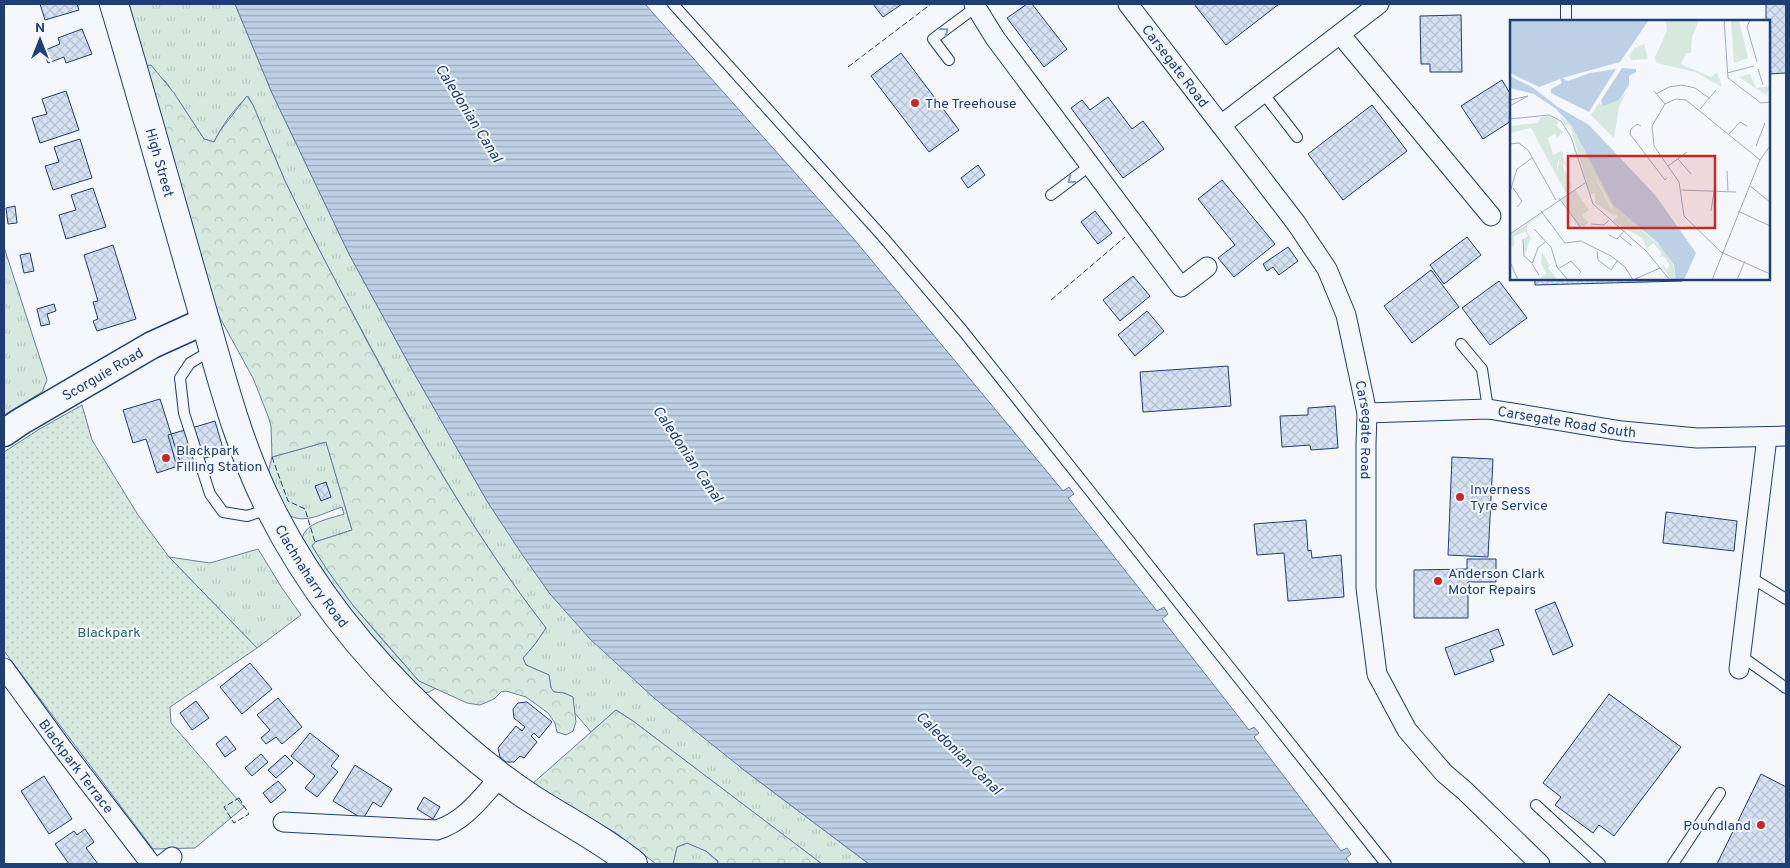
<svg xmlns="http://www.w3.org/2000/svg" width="1790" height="868" viewBox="0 0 1790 868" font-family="Overpass,sans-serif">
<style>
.grass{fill:url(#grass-tufts);stroke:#687fa3}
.forest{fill:url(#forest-crowns);stroke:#687fa3}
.park{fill:url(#park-dots);stroke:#687fa3}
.water{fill:url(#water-rules);stroke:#687fa3}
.building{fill:url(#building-cross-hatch);stroke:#1d3f73}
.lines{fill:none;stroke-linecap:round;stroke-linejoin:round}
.lane-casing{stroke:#1d3f73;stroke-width:12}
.street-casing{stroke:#1d3f73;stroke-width:21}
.secondary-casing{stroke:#1d3f73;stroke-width:29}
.primary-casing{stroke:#1d3f73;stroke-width:30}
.lane{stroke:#f4f7fb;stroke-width:10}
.street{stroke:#f4f7fb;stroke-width:19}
.secondary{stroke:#f4f7fb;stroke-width:26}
.primary{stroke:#f4f7fb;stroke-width:28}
.fence{stroke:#1d3f73;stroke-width:1;stroke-dasharray:6 2.5;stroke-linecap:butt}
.oneway{stroke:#889bb7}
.poi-dot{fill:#c62828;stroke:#f4f7fb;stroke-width:2}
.labels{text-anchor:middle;stroke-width:4;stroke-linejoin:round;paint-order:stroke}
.street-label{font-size:14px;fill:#1d3f73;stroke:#f4f7fb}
.poi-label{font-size:14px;fill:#1d3f73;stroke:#f4f7fb;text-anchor:start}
.park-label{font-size:14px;fill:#2c6c60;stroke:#f4f7fb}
.water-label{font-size:15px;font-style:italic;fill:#1d3f73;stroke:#f4f7fb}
.inset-road{fill:none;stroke:#9eadc5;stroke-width:1}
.view{fill:#c62828;fill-opacity:0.15;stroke:#c62828;stroke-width:2.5}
.inset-edge{fill:none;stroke:#1d3f73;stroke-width:2.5}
</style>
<defs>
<pattern id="grass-tufts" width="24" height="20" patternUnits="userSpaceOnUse" patternTransform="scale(1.25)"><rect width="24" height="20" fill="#d7e8df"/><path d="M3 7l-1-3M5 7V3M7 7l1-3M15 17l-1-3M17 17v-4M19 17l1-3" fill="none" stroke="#b8c8c3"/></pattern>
<pattern id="forest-crowns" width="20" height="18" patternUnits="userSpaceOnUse" patternTransform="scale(1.25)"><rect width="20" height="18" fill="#d7e8df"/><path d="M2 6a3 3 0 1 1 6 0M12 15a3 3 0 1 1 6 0" fill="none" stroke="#b8c8c3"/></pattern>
<pattern id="park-dots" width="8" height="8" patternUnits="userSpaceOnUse" patternTransform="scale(1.25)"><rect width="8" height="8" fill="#d7e8df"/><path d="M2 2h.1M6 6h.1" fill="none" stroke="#b8c8c3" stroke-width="1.8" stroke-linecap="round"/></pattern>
<pattern id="water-rules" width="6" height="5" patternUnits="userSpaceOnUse" patternTransform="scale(1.25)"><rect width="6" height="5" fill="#bed0e5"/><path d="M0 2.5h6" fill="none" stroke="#9aaabe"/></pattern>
<pattern id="building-cross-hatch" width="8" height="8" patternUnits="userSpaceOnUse" patternTransform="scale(1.25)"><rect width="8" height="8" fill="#d5e0f0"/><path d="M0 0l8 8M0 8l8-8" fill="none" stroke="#b6c1d1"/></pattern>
</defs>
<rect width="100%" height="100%" fill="#f4f7fb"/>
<path class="grass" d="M129,4H235L272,93L349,254L410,366L487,501L550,594L744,770L869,864H822L633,721L616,710L591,732L574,712L573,697L564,693L554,692L551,688L549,675L526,665L523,658L535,644L546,628C477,539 421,441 368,342C340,289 311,236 285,181C274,156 264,130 253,105L248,96C234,109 222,125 214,142L204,139L166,82L146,66Z
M4,247L47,380L42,392L4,415Z
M326,442L352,530L315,542L312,546L328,571L352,604L380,637L419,681L436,688L429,692L424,693L370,637L318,568L302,540C304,522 330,519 344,514L342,507C325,512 304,526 287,514L269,475V469L272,457Z
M258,549L282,588L301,615L257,648L169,557L210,563Z
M687,843L706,851L718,862V864H673L677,847Z"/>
<path class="forest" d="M151,65L174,93L204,139L214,142L220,131L247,96L253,105C264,130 274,156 285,181C311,236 340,289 368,343C421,442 477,539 546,628L535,644L523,658L526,665L549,675L551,688L554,692L564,693L573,697L576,722L573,731L566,735L557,732L555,723L548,713L526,697L506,691L501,692L494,699L480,705L467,703L419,681L352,604L328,571L312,546L315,542L352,530L326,442L272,457L271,426L268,416L253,378L220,318L212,298L146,66Z
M616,710L633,721L822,864H718V861L706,851L687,843L677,847L673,864H656L616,833L532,784Z"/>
<path class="park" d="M82,405L92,440L138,515L169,557L257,648L170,707L171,723L244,807L195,848L153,849L4,651V452L38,430Z"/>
<path class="water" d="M235,4H645L853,238L1063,491L1069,487L1074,494L1068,498L1157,611L1164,607L1168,614L1162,619L1249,730L1254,727L1259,733L1254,737L1341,851L1347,848L1351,854L1346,858L1350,864H869L744,770L654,698L590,639L550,594L521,553L487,501L410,366L349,254L272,93Z"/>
<path class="building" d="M40,4H77L79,10L45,20Z
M873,4H902L883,17Z
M1027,4H1032L1067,49L1044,67L1007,18Z
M1194,4H1279L1226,45Z
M1766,4H1786V73L1769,74V21H1766Z
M1461,15L1462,72H1430V64H1421L1420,16Z
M82,29L92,54L66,63L64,57L48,63L43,51L60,44L58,38Z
M901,53L959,130L929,152L871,76Z
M1502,80L1511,95V121L1483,139L1461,106Z
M66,91L79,130L40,143L32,118L47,114L42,99Z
M1108,97L1132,129L1143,121L1164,149L1123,178L1071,108L1082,100L1090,110Z
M1372,105L1407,151L1343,200L1308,154Z
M80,139L92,178L53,190L45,166L59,162L54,147Z
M978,165L985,175L968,188L961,178Z
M1222,180L1275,244L1234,277L1218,258L1235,245L1198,199Z
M93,188L106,227L66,239L59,215L76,210L71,195Z
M15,206L17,223L8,224L6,208Z
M1095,211L1112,233L1098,244L1081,222Z
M1467,237L1481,255L1444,284L1430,265Z
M113,245L136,319L97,331L93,321L98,319L93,302L98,301L84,255Z
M1288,247L1298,261L1279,275L1273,267L1267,271L1263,264Z
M30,253L34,271L24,273L20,255Z
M1431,270L1459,307L1412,343L1384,306Z
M1133,276L1150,296L1120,321L1103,300Z
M1535,279H1682V281L1535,285Z
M1499,281L1527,318L1490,345L1462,308Z
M54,304L56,311L47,314L50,324L41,326L37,309Z
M1147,311L1164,331L1135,356L1118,335Z
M1228,366L1231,406L1143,412L1140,372Z
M160,399L181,465L157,473L146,439L133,443L123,410Z
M1335,406L1338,448L1311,450L1310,445L1282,447L1280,416L1308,415V408Z
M215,421L224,452L177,467L168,435Z
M1452,457L1493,459L1488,557L1448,555Z
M326,482L331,497L321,501L315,486Z
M1666,512L1737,521L1734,551L1663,543Z
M1306,520L1308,551L1311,550L1312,558L1341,555L1344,597L1288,601L1284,553L1257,555L1254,524Z
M1467,559H1496V582H1468V618H1414V570L1467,569Z
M1555,602L1573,646L1553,655L1535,610Z
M1498,629L1504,645L1490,650L1494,661L1455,675L1445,648Z
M250,663L272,689L242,714L220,687Z
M1609,694L1681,747L1614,836L1599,825L1593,833L1555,805L1561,797L1543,783Z
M278,698L302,727L282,744L276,737L266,744L261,738L270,730L257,715Z
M196,701L209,718L192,730L180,713Z
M527,702L552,722L539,738L534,733L531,736L537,742L524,758L520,756L514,762H506L500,757L498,748L516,726L522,731L525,727L514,718L513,709L518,703Z
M310,733L339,756L331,766L338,772L317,797L305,788L315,776L291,756Z
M226,736L236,749L225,757L216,744Z
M261,754L268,762L252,776L245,768Z
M285,755L293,763L276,778L268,770Z
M355,765L392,789L381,807L373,802L363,819L333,801Z
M1761,774L1786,787V864H1717Z
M44,776L72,819L49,834L21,791Z
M278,781L286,790L271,803L263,793Z
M424,797L440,807L433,819L417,809Z
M85,829L94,842L86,848L98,864H69L55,844L74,831L77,835Z"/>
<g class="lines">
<defs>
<path id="lane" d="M673,4L883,237L963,331L1386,864
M1566,21V4
M949,60L933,39L976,7
M1263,93L1297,137
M1051,195L1091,165
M1461,344L1482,369L1488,409
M212,350L190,363L180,378L184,413L210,494L223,512L247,516L269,509
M1750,577L1786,599
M1741,656L1786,688
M1536,805L1600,864
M1673,864L1720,793"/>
<g id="street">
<path d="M974,4L995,38L1181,287L1207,267"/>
<path id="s1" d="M1128,4L1296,223L1327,269L1346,315L1367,413L1366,444V588L1377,674L1407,730L1444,773L1465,791L1540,864"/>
<path d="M1340,34L1491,216"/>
<path d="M1221,125L1379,4"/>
<path id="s2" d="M1367,413L1488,409L1622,431L1697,438L1786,436"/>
<path id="s3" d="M4,668L63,749L151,864"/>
<path d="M1739,669L1767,437"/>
<path d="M283,822L437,830C465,821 480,799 500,777"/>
<path d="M163,864L172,857"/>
</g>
<g id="secondary">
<path id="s4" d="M4,433L20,422L152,345L205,321"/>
</g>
<g id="primary">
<path id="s5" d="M114,4C144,104 172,206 201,306C221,375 238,446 271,510C310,588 366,657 430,717C462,747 495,775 532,799C566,821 602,839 633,864"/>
</g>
</defs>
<use href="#lane" class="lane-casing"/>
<use href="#street" class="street-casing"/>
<use href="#secondary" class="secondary-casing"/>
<use href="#primary" class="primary-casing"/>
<use href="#lane" class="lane"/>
<use href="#street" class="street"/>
<use href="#secondary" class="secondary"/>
<use href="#primary" class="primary"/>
<path class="fence" d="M848,67L931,4
M1051,300L1125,237
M272,457L288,501L305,509L315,542
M239,798L249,814L234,823L224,807Z"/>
</g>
<defs><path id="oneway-chevron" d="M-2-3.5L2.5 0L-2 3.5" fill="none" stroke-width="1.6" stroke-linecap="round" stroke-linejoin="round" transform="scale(1.25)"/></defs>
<g class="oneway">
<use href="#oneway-chevron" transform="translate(945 31) rotate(-36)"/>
<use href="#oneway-chevron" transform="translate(1071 180) rotate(143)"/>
</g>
<g class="poi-dot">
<circle cx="915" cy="103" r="5"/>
<circle cx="166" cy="458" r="5"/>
<circle cx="1460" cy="497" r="5"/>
<circle cx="1438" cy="581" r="5"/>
<circle cx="1761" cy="825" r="5"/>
</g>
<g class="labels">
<g class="street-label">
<text dy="5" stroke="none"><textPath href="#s1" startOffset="78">Carsegate Road</textPath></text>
<text dy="5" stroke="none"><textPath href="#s5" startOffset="165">High Street</textPath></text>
<text dy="5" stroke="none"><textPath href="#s4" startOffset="115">Scorguie Road</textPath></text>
<text dy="5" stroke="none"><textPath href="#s2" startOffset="201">Carsegate Road South</textPath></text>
<text dy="5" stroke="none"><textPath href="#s1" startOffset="498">Carsegate Road</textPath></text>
<text dy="5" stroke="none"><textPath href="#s5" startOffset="608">Clachnaharry Road</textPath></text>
<text dy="5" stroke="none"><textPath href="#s3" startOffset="122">Blackpark Terrace</textPath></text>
</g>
<g class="poi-label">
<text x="925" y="108">The Treehouse</text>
<text x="176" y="455">Blackpark<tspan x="176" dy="16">Filling Station</tspan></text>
<text x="1470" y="494">Inverness<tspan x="1470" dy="16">Tyre Service</tspan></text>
<text x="1448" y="578">Anderson Clark<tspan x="1448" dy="16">Motor Repairs</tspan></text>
<text x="1751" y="830" text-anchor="end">Poundland</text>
</g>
<g class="park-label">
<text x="109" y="637">Blackpark</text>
</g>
<g class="water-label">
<text transform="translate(469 113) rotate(58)" y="5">Caledonian Canal</text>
<text transform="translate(688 454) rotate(56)" y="5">Caledonian Canal</text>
<text transform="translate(959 753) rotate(44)" y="5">Caledonian Canal</text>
</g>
</g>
<g transform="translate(1510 20)">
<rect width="260" height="260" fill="#f4f7fb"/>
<path d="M156,0H189L182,17L181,33H176L171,44L201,57L207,52L212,67L185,52L146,43L145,37L157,11ZM221,0H229L238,38L224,43ZM39,96L50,102L35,113L28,103L31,97ZM50,96L60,104L66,112L103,185L156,231L164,247L166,260H162L153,248L152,246L154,245L156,250L160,245L143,221L101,191L103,188L78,144L75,148L71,143L60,106L57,105L58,109ZM50,139L62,167L52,175L55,171L46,155ZM31,194L32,195L17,205V212L21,218L16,231L14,234V218L18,216L15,212L4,216V226L0,228V215ZM32,231L39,245L43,242L38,248L48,260H28L36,253L31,243Z" fill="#d7e8df"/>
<path d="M28,103L35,112L46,105L53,112L47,118L45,113L38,118L43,135L52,131L56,146L48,140L46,155L21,108L0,113V106ZM71,143L75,148L78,144L105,196L85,183V173L80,174ZM109,195L143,221L156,236L150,237L152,232L143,223L137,229L132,218L102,201Z" fill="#d7e8df"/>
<path d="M134,24L138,39L121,40L119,36L125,28ZM116,72L109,87L104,118L81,95L91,80L90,84L109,80Z" fill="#d7e8df"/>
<path d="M240,54L246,68L260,66L256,75L229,57ZM65,170L79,190L72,195L78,203L74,206H70L51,179Z" fill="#d7e8df"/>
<path d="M0,0H139L110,42L52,58L58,61L80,53L106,49L79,92L41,73V69L52,63L50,59L29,67L0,53ZM112,48L126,49V52L119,56V65L109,80L93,86L91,80ZM0,56L22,67L48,87L79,105L146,176L186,233L174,260H166L164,245L148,223L103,185L62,106L46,89L24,74L0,68Z" fill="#bed0e5"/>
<path class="inset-road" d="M214,0L218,58L251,83L260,82M240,0L237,7L247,42M248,49L253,65M217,53L244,46M144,71L155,84M146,74L159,67L172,65L185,68L199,78M0,80L18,76M0,86L18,76M190,89L206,70M0,99L39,95L51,101L61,117L83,184L136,231L160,260M131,106L127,104L121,109L120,114L155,160L157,158M219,114L230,102L237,106M0,124L9,123L18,130L46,180M246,126L255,103M168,139L181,154M250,140L176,80L166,79L155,84L142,106L144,126L169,162L174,196L211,232L260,254M158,146L177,132M217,151L218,171M240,166L260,182M3,168L12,181L7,187M171,170L226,172M0,172L7,149L22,138M49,178L71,208M31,191L55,223L71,221L101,236L115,247L123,260M201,191L204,172M228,191L260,206M81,204L94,205L99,200M24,209L41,227M0,214L75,163M99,215L107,219L114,211M110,216L122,226M13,219L14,236L22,243M41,227L47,247L58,260M87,231L88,240L101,250L108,240M0,242L8,260M48,249L61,241L71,252L69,254M29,255L22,244L28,228L35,222M123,260L150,248M202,260L250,140L260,126M227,260L235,241"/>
<path class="view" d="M58,136H205V208H58Z"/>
<rect width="260" height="260" class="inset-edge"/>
</g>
<rect width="1790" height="868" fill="none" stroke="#1d3f73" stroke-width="10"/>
<g transform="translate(40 40)" stroke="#f4f7fb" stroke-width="4" paint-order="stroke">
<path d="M0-4L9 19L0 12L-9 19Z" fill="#1d3f73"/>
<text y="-8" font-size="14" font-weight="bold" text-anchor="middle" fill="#1d3f73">N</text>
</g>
</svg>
